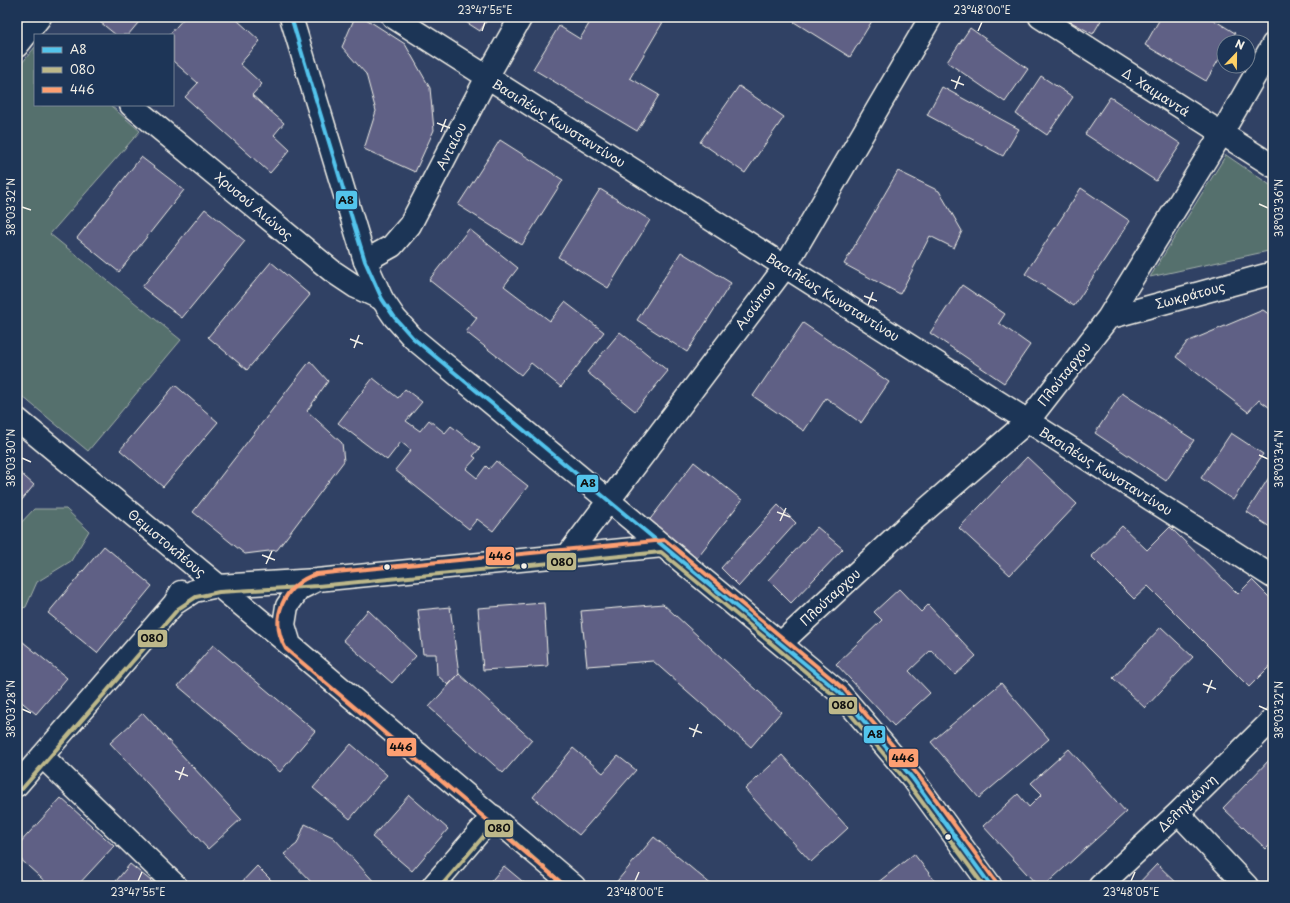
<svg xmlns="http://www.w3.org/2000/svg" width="1290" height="903" viewBox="0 0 1290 903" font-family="'Playpen Sans',sans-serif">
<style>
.green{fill:#546f6d;stroke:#a4b0aa}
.building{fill:#5e6185;stroke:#f4f1e8}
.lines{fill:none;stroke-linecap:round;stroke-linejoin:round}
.minor-casing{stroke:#f4f1e8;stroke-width:25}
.major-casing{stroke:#f4f1e8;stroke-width:25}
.minor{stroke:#1d3557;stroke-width:22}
.major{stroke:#1d3557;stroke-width:22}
.bus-1-casing{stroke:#1d3557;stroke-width:7}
.bus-2-casing{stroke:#1d3557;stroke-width:7}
.bus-3-casing{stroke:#1d3557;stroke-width:7}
.bus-1{stroke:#53c4ec;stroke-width:4}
.bus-2{stroke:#bdb88a;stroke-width:4}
.bus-3{stroke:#fd9f72;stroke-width:4}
.ticks{fill:none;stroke:#f4f1e8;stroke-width:1.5}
.bus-dot{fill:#f4f1e8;stroke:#1d3557;stroke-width:1.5}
.labels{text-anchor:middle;stroke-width:4;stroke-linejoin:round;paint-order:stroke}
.street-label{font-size:13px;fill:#f4f1e8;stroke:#1d3557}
.line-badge{stroke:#1d3557;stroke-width:1.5}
.pale-badge-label{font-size:11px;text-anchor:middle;font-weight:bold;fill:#111}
.neatline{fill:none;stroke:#f4f1e8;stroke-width:1.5}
.ticks-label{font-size:10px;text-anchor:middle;fill:#f4f1e8}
</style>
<rect width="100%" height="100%" fill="#304164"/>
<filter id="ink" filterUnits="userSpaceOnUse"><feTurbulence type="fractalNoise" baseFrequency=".025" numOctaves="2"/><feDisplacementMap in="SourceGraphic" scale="8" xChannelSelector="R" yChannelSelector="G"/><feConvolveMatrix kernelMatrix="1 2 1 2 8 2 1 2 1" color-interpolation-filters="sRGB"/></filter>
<g filter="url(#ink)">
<path class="green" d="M35,47V105H110L140,131L50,234L181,340L88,451L17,392V69Z
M1226,155L1273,187V250L1150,277Z
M34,509H66L89,531L71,561L37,582L26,607L17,610V527Z"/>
<path class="building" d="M94,17H143L128,35H116Z
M185,17H237L236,19L260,41L240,64L262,84L252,95L284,123L274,135L290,150L270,173L185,97L198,83L173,61V35H169Z
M355,17H363L405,44L430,88L434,130L415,172L364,149L376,111L366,74L342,47Z
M458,17H489L480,31Z
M593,17H666L630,78L659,95L637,131L533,69L559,26L580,39Z
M797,17H864L872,21L850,57L794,22Z
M1062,17H1103L1093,34Z
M1161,17H1209L1235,33L1229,42H1224V51L1206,81L1145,45Z
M970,28L1028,69L1005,102L947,62Z
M1041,76L1073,97L1047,135L1016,114Z
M739,86L784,117L745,173L700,142Z
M942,87L1019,129L1003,156L927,115Z
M1110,97L1181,144L1156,181L1085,134Z
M500,140L563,180L522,245L458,205Z
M141,157L184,190L119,272L77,238Z
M898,171L939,191L962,231L954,248L930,236L900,294L844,264Z
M1081,188L1130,221L1074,306L1025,274Z
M600,189L650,220L608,288L558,257Z
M205,209L245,241L182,318L142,287Z
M469,229L518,268L504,286L550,321L565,302L604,332L561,387L531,363L521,375L466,332L477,318L429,280Z
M681,252L731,283L687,352L637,320Z
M271,262L310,295L247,370L208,337Z
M962,285L1005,314L999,323L1030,345L1004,383L930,333Z
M1263,310L1273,317V410L1259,400L1248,412L1176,357L1187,342Z
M803,323L889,382L861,423L826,398L804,431L753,396Z
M620,332L668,371L635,411L587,372Z
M310,361L328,381L307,411L342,443L344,461L277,550L245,554L193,512Z
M373,378L398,398L405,389L422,402L406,421L420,431L429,420L445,433L451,426L480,448L473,456L476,458L466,469L477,478L486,466L489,469L496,461L528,486L493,531L477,519L469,529L395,470L411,450L401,442L387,460L338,423Z
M175,385L218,422L163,487L120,450Z
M1122,393L1194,440L1166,481L1095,433Z
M1231,433L1263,454L1233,500L1201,478Z
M1027,457L1077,504L1010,575L959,528Z
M694,462L742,500L696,559L648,522Z
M17,470L34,485L17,506Z
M1273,471V529L1247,512Z
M778,505L796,523L739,586L721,568Z
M1122,526L1147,550L1170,527L1238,594L1252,580L1273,601V663L1249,687L1148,586L1134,599L1091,556Z
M817,527L843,549L791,603L768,580Z
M104,546L152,586L97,653L48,613Z
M899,589L921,612L928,605L976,656L955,675L931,650L909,671L930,693L894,726L836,664L882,620L874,612Z
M544,603L548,666L483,670L478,608Z
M663,604L781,712L751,747L653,661L587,666L581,611Z
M450,607L459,674L448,685L437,675L436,654H423L418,610Z
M368,610L416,656L392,683L343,640Z
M1161,627L1193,657L1145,708L1113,678Z
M17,637L67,678L36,714L17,698Z
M213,645L315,731L280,772L178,686Z
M459,674L532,740L503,773L429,707Z
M1001,683L1049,739L979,798L931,742Z
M143,713L241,819L208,849L110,743Z
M351,744L387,775L350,819L313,788Z
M573,748L603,773L618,756L636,770L579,835L533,797Z
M1069,749L1126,812L1044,886H1038L983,826L1018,794L1029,807L1042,794L1031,783Z
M782,755L848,828L811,862L745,789Z
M1273,756V842L1266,849L1223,808Z
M409,795L448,829L412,871L372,837Z
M61,798L114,846L77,886H50L17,856V846Z
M305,824L333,837L378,886H315L284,854L297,844Z
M654,837L713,886H613Z
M914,854L939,886H880L877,883Z
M130,864L156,885L155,886H112Z
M1157,864L1180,886H1136Z
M257,866L277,886H238Z
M504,866L528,886H487Z"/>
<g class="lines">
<defs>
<path id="minor" d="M393,17L1273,577
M1040,17L1273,166
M17,46L40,17
M131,105L332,271L356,287L382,299
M365,261L392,246L410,225L487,77L521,17
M1108,318L1273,273
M17,419L290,645L574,886
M567,556L785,267L931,17
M174,604L194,591L218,586L317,580L663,546
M781,643L907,526L1028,421L1108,318L1222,133L1273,44
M290,645L284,625L287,606L299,589L317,580
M42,756L176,886
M17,785L174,604L181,592
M1178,813L1247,886
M433,886L493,816
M1100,886L1178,813L1273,719"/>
<path id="major" d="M291,17L365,261L382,299L395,318L413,338L840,693L913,779L991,886"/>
</defs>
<use href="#minor" class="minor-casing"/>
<use href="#major" class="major-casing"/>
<use href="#minor" class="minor"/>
<use href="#major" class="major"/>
<defs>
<path id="bus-1" d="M291,17L365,261L382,299L395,318L413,338L840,693L913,779L991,886"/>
<path id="bus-2" d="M22,789L178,609L196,597L219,592L318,586L661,552L836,697L908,783L984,886
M441,886L494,824L565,886"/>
<path id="bus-3" d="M565,886L286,649C268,618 284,585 316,574L665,540L844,689L918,775L996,882"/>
</defs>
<use href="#bus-1" class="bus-1-casing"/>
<use href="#bus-2" class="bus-2-casing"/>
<use href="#bus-3" class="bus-3-casing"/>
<use href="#bus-1" class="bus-1"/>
<use href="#bus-2" class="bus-2"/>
<use href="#bus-3" class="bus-3"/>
</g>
</g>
<path class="ticks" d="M482,31L485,22M978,31L982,22M951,80L964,85M955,89L960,76M437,123L450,128M441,132L446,119M1259,204L1268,208M22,207L31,210M864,296L877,301M868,305L873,292M350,339L363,344M354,348L359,335M1259,455L1268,459M22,458L31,462M777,512L790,517M780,521L786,508M262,555L275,560M266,564L272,551M1203,684L1216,689M1207,693L1212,680M1259,706L1268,710M22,709L31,713M689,728L702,733M693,737L698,724M175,771L188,776M179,780L184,767M138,881L142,872M635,881L639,872M1131,881L1135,872"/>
<g class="bus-dot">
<circle cx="524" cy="566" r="3.5"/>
<circle cx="387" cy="567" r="3.5"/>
<circle cx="948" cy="837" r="3.5"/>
</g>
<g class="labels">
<g class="street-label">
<text transform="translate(1156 92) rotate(33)" y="5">Δ. Χαιμαντά</text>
<text transform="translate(559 123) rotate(32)" y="5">Βασιλέως Κωνσταντίνου</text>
<text transform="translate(451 146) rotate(-63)" y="5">Ανταίου</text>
<text transform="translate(254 206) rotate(40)" y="5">Χρυσού Αιώνος</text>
<text transform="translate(1190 295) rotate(-15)" y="5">Σωκράτους</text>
<text transform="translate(833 297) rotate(32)" y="5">Βασιλέως Κωνσταντίνου</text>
<text transform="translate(755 305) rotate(-53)" y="5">Αισώπου</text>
<text transform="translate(1064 374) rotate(-52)" y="5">Πλούταρχου</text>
<text transform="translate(1106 471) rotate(32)" y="5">Βασιλέως Κωνσταντίνου</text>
<text transform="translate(167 543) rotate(40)" y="5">Θεμιστοκλέους</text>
<text transform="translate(830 597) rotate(-43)" y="5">Πλούταρχου</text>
<text transform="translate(1187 803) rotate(-44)" y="5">Δεληγιάννη</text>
</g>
</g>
<g class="line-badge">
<rect x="335" y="190" width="23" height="20" rx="4" fill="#53c4ec"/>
<rect x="576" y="474" width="23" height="19" rx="4" fill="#53c4ec"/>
<rect x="485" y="546" width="30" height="20" rx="4" fill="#fd9f72"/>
<rect x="546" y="552" width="31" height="19" rx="4" fill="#bdb88a"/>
<rect x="137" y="629" width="31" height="19" rx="4" fill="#bdb88a"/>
<rect x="828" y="696" width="30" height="19" rx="4" fill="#bdb88a"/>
<rect x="863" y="725" width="23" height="19" rx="4" fill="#53c4ec"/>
<rect x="386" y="737" width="31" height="20" rx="4" fill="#fd9f72"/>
<rect x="888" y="748" width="31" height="20" rx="4" fill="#fd9f72"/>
<rect x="484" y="819" width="30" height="19" rx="4" fill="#bdb88a"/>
</g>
<g class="pale-badge-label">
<text x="346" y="204">A8</text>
<text x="588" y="487">A8</text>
<text x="500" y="560">446</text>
<text x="562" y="566">080</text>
<text x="152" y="642">080</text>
<text x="843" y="709">080</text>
<text x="875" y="738">A8</text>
<text x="401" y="751">446</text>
<text x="903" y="762">446</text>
<text x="499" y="832">080</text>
</g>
<rect width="1290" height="903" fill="none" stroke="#1d3557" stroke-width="44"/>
<rect x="34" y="34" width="140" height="72" fill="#1d3557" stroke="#738091"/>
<rect x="42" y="47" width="20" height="6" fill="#53c4ec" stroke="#738091"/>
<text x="70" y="54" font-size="12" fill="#f4f1e8">A8</text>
<rect x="42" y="67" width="20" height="6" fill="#bdb88a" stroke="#738091"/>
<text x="70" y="74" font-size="12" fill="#f4f1e8">080</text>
<rect x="42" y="87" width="20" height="6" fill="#fd9f72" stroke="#738091"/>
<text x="70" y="94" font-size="12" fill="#f4f1e8">446</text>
<g transform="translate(1236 54) rotate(22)"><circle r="19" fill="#1d3557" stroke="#738091"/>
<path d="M0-3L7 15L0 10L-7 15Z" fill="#ffd166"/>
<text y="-6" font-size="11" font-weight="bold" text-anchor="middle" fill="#f4f1e8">N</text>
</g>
<rect x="22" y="22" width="1246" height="859" class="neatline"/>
<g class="ticks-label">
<text x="485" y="14">23°47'55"E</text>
<text x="982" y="14">23°48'00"E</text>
<text transform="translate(11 207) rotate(-90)" y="4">38°03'32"N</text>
<text transform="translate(1279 208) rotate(-90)" y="4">38°03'36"N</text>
<text transform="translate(11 458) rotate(-90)" y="4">38°03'30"N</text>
<text transform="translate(1279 459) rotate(-90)" y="4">38°03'34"N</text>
<text transform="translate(11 709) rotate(-90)" y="4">38°03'28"N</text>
<text transform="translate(1279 710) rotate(-90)" y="4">38°03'32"N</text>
<text x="138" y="896">23°47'55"E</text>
<text x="635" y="896">23°48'00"E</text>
<text x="1131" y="896">23°48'05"E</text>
</g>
</svg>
